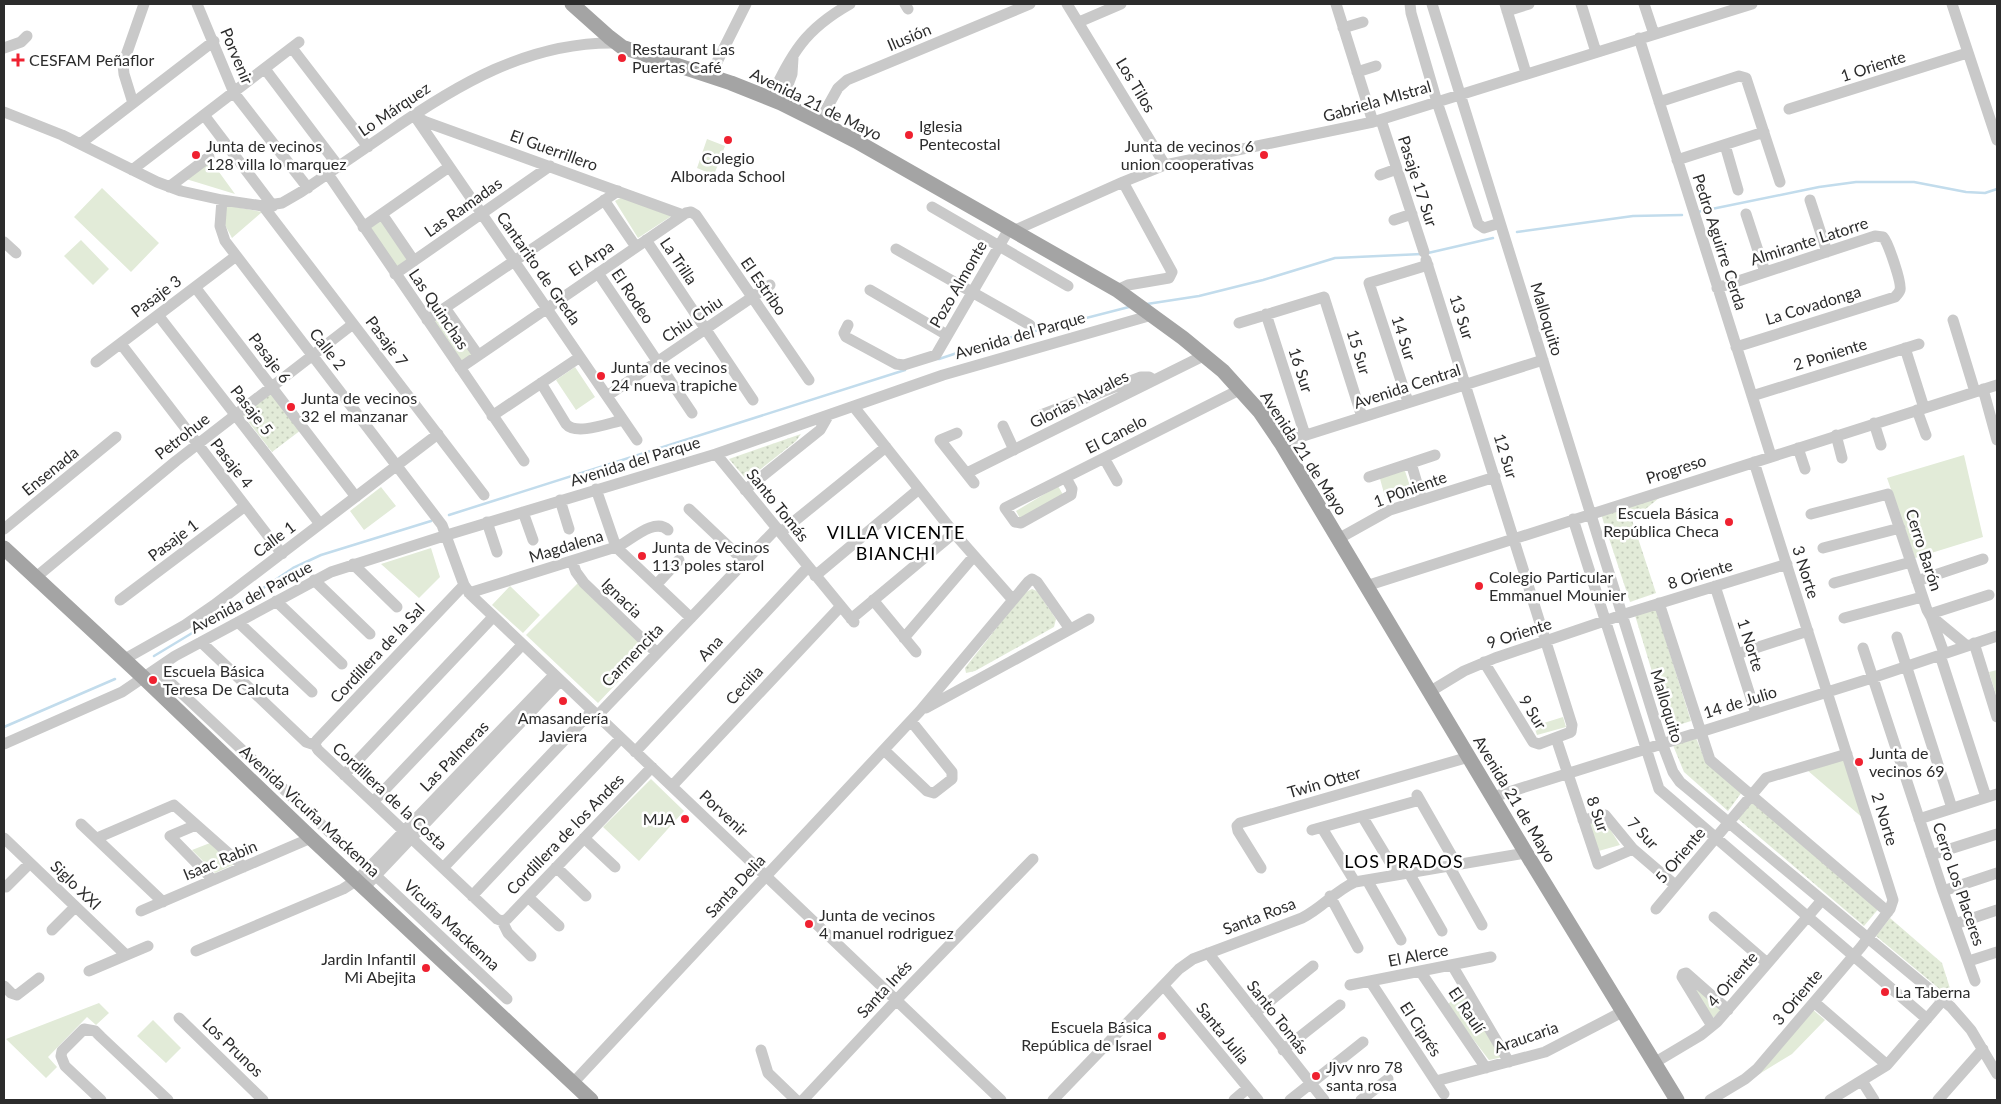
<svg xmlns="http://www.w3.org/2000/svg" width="2001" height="1104" viewBox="0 0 2001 1104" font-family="Lato,sans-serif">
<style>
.grass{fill:#e2ebd8}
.park{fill:url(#park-dots)}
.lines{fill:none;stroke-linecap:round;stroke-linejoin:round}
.stream{stroke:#c2dcec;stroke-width:2.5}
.minor{stroke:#c9c9c9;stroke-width:11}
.major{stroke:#a4a4a4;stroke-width:15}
.poi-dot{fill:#ef2130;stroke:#fff;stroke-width:2}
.labels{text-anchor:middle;stroke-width:5;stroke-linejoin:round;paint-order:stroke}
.street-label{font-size:16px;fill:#2c2c2c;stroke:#fff}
.poi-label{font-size:16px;fill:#2c2c2c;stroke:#fff;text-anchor:start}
.neighbourhood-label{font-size:18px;letter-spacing:1px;fill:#000;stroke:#fff}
</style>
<defs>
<pattern id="park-dots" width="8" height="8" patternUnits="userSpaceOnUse" patternTransform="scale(1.25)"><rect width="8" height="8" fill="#e2ebd8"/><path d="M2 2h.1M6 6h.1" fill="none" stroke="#c2caba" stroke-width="1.8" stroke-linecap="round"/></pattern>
</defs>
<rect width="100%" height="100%" fill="#fff"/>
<path class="grass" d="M707,139L725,146L714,175L697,168Z
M211,161L235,194L186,179Z
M102,188L159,243L131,272L74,217Z
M622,197L673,215L638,238L615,201Z
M225,205L262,212L232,238L225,225Z
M381,218L409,259L396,268L367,227Z
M81,240L109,269L93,285L64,256Z
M445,311L474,354L461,364L431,321Z
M575,367L595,397L576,410L556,380Z
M1964,455L1983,537L1915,558L1887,478Z
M1404,468L1411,489L1385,497L1379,475Z
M1058,486L1065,498L1022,522L1016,511Z
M381,487L396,506L364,530L350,511Z
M431,548L440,577L419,598L381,564Z
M579,582L648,650L598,703L526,635Z
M510,586L540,615L523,633L492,605Z
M1997,670V698L1989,672Z
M1563,717L1566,727L1537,735L1534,726Z
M1847,759L1864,819L1807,770Z
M651,779L684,811L639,861L603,827Z
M1603,818L1620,845L1595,852L1585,822Z
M210,843L235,864L215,873L192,850Z
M1686,979L1722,1009L1713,1018Z
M1463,991L1503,1057L1489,1060L1447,1005Z
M99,1003L109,1013L96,1025L87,1017L48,1057L57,1067L46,1078L6,1039Z
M1812,1009L1825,1020L1792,1054L1756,1076Z
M153,1020L181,1048L166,1063L137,1036Z"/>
<path class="park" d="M272,393L301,430L272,452L243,415Z
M801,434L796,441L747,480L729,459Z
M1664,494L1632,520L1656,593L1630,602L1601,514Z
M1032,589L1037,591L1056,619L1054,627L975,671L966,673L965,668L1024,593Z
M1655,606L1691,721L1669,728L1634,612Z
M1695,735L1704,758L1742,792L1728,811L1684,772L1672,743Z
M1751,800L1880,907L1864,926L1737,818Z
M1890,918L1942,963L1954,1001L1876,936Z"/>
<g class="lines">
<path class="stream" d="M1697,212L1819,187L1856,182H1914L1966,192L1985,193L1997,189
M1517,232L1633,216L1682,215
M1428,253L1493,238
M1147,304L1199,296L1263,280L1335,258L1422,254
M939,359L981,345L1129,307
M449,515L905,370
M154,656L232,609L293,568L321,555L431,521
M4,727L115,679"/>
<path class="minor" d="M197,4L234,93L308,188
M905,4L908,9
M1067,4L1165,165
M1336,4L1373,122
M1410,4L1411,13L1437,102L1478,224L1484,228L1500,223
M1432,4L1662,743L1673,772L1680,782L1951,1007L1971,1030L1997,1074
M1505,4L1526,73
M1581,4L1596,52
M1644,4L1654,34
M1952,4L1997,140
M1507,11L1529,4
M1079,22L1121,4
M1343,28L1363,22
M1639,38L1771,456
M4,48L21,42L27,36
M292,48L368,147
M265,69L339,167
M1357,72L1376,66
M710,76L746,4
M770,99C793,52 804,30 850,4
M1659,102L1739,76L1746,78L1780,182
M133,103L124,74L123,64L144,4
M781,103L792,74L793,58
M1789,109L1967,53
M4,112L62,135L157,182L181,191L222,200L263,206L282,203L301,192C330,172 358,153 386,134C456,85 529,41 617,43
M204,115L273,206
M414,115L637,440
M415,116L426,122L683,215
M1381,120L1424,252
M819,122L838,88L847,80L1030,4
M80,144L214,41
M1725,145L1738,190
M1677,160L1764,132
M132,170L299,42
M328,174L524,461
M1380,175L1397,169
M169,187L209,157
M222,200L220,226L225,241L442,525L464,585L471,595L1001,1100
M604,200L636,247
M1810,200L1827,252
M263,206L484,495
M932,207L1068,286
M382,214L414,261
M1746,214L1765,272
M1394,220L1412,214
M363,227L449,167
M1013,231L1123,182L1165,165L1373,122L1752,4
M646,240L753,400
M4,242L16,253
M896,249L1030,325
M1426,260L1572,725L1571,732L1539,744L1533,742L1484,662
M598,273L692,413
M395,274L550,166
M195,287L356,497
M1717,288L1875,236L1883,237C1888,242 1902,283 1900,290C1899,293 1897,295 1895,297L1736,347
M870,290L947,335
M1117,290L1128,285L1169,278L1172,272L1123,182
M445,308L478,355
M1266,314L1305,435
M158,315L320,524
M427,320L618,191
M1953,320L1975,392
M1239,323L1324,297L1362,417
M848,325L844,333L846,337L896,364L904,365L936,355L1009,229
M121,344L282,554
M1905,348L1924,408
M96,362L236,256
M460,368L686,213L691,212L696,215L809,380
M541,383L566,424C576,436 609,423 623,420
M1983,389L1997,440
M607,396L770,285
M1752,396L1919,344
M1408,402L1369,283L1428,265
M854,407L954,533L1013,600
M1917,410L1926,435
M1041,415L1141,377H1149L1154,380
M492,416L580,357
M1874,423L1881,445
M1003,426L1014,450
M957,433L940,440L974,483
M1836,435L1842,458
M1281,443L1543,360
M1798,448L1805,469
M716,454L854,622
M1104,458L1117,481
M1411,463L1422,500
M967,473L1205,355
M1369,477L1435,455
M1066,478L1072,489L1071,495L1021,523L1015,522L1005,508L1241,389
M596,489L616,547L691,618
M745,490L820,430L828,416
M560,500L569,529
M689,509L745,562
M523,512L533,540
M1811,514L1888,494L1927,610L1931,617L1944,653
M1573,519L1659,789L1927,1019
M487,522L497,552
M4,529L116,437
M781,532L886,447
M1338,539L1390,510L1495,477
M1823,548L1900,528
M572,561L576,572L584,583L657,653
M353,564L397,607
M815,576L919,489
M35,578L176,461L353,324
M314,580L370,634
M1917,581L1983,559
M1834,583L1911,562
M656,585L679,560
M1366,586L1997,385
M1715,586L1756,714
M469,593L619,546C631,540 655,517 668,530
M120,600L245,506
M873,600L916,652
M276,601L342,664
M1659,603L1710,760L1888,912
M1930,614L1989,595
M1932,617L1967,646
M1844,618L1922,597
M851,619L954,533
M238,622L312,692
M1897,637L1952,808
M904,638L974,556
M201,642L306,742L315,745L318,750L497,919L502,921L508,933L531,956
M1974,643L1997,717
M1863,648L1943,891L1975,981
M1737,654L1808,631
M1940,655L1986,797
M123,660L185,625L214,605L438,434
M156,669L507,999
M1431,691L1464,671L1495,658L1628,613L1787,564
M926,708L1089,619
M597,716L777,528
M1556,738L1598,864L1633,849
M4,744L122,692L175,656L331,572L447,535L716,454L943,375L1152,315
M315,745L317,740L464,585
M884,750L927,791L934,793L952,779V772L911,721
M635,752L808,567
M344,775L493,617
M672,786L841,606
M1417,795L1457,865
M1493,797L1872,678L1997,636
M373,802L522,645
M1362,816L1397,874
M1919,819L1997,794
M1583,820L1605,815L1633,849L1675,885
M81,824L163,902
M196,825L170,836L213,880
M1322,828L1355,882
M1312,830L1420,800
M4,838L126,955
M97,838L174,805L244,867
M584,838L615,867
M1931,855L1997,834
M1449,866L1482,925
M556,867L586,896
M443,868L592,711
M1261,868L1238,831L1237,826L1240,823L1469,757
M1409,873L1442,931
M1367,880L1401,940
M6,887L30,863
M365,887L560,681
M1943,891L1997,873
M472,896L621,738
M1330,896L1358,948
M528,897L559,926
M1656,909L1766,778L1847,754
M141,911L311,838
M1714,917L1767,963
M502,921L507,919L652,767
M1955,924L1997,910
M52,930L75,907
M196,951L343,889L357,880L554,675
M1208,953L1324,1100
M1969,961L1997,952
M1452,965L1509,1062
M89,971L148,946
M1420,971L1486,1068
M1370,981L1444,1094
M1350,985L1491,957
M4,986L11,993L17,995L39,978
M1164,986L1258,1100
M1814,1002L1887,1065
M1255,1013L1313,966
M179,1018L263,1100
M1712,1026L1682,977L1683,974L1686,973L1728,1010
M761,1050L768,1073L796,1100
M1283,1050L1340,1005
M1654,1063L1701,1035L1717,1022L1822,900
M1436,1081L1545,1052L1622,1012
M1862,1081L1874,1100
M573,1083L920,711L1028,582L1032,579L1037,582L1070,629
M101,1100L65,1066L61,1056L62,1051L84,1029L95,1031L101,1037L168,1100
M803,1100L903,993L1033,859
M1053,1100L1179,969L1193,959L1302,918C1322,908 1335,891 1355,882L1526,853
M1234,1100L1248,1088
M1290,1100L1363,1042
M1361,1100L1388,1079
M1710,1100L1745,1079L1757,1069L1861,947L1890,909L1893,900L1754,462
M1830,1100L1887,1065L1943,1000
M1938,1100L1983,1049"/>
<path class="major" d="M572,4L609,37L622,47L731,83L781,103L819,122L856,141L1117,290L1183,338L1223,371L1260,412L1281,443L1526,853L1677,1100
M4,548L144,678L311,838L591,1100"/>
</g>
<g class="poi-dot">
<circle cx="622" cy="58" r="5"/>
<path d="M15.5 52.5h5v5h5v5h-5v5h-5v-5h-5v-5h5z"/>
<circle cx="909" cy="135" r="5"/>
<circle cx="728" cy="140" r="5"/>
<circle cx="196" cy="155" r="5"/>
<circle cx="1264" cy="155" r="5"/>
<circle cx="601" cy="376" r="5"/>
<circle cx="291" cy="407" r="5"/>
<circle cx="1729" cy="522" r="5"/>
<circle cx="642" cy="556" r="5"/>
<circle cx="1479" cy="586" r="5"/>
<circle cx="153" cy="680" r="5"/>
<circle cx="563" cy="701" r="5"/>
<circle cx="1859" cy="762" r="5"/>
<circle cx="685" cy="819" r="5"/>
<circle cx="809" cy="924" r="5"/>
<circle cx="426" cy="968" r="5"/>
<circle cx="1885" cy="992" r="5"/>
<circle cx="1162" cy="1036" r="5"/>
<circle cx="1316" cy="1076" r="5"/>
</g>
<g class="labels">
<g class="street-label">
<text transform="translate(909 37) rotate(-23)" y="6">Ilusión</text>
<text transform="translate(237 56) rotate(67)" y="6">Porvenir</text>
<text transform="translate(1873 66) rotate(-18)" y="6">1 Oriente</text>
<text transform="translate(1136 85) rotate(59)" y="6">Los Tilos</text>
<text transform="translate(1377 101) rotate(-16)" y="6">Gabriela MIstral</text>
<text transform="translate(816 104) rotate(26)" y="6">Avenida 21 de Mayo</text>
<text transform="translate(394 109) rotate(-34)" y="6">Lo Márquez</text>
<text transform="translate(554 150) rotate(20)" y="6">El Guerrillero</text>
<text transform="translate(1418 181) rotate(72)" y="6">Pasaje 17 Sur</text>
<text transform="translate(463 207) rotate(-35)" y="6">Las Ramadas</text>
<text transform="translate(1809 241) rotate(-18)" y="6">Almirante Latorre</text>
<text transform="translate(1720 242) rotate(72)" y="6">Pedro Aguirre Cerda</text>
<text transform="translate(591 258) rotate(-34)" y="6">El Arpa</text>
<text transform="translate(679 261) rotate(56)" y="6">La Trilla</text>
<text transform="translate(539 268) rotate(55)" y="6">Cantarito de Greda</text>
<text transform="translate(958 284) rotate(-60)" y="6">Pozo Almonte</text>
<text transform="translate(764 286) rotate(55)" y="6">El Estribo</text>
<text transform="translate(156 296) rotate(-37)" y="6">Pasaje 3</text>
<text transform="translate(633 296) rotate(56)" y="6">El Rodeo</text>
<text transform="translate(1813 305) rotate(-17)" y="6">La Covadonga</text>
<text transform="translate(439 309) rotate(56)" y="6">Las Quinchas</text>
<text transform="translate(1462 317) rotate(72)" y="6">13 Sur</text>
<text transform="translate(692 319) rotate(-34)" y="6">Chiu Chiu</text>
<text transform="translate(1547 319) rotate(73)" y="6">Malloquito</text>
<text transform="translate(1020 335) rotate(-16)" y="6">Avenida del Parque</text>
<text transform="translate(1404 338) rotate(72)" y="6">14 Sur</text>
<text transform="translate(387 341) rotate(53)" y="6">Pasaje 7</text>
<text transform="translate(328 349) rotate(52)" y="6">Calle 2</text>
<text transform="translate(1359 352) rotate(73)" y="6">15 Sur</text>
<text transform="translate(1830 354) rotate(-17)" y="6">2 Poniente</text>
<text transform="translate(270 358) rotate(53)" y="6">Pasaje 6</text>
<text transform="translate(1301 370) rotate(72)" y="6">16 Sur</text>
<text transform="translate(1407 386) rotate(-18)" y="6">Avenida Central</text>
<text transform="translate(1079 399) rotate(-27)" y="6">Glorias Navales</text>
<text transform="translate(252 410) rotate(52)" y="6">Pasaje 5</text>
<text transform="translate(1116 434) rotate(-27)" y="6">El Canelo</text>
<text transform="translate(182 436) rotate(-38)" y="6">Petrohue</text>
<text transform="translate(1304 453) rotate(57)" y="6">Avenida 21 de Mayo</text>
<text transform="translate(1506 456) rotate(73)" y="6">12 Sur</text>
<text transform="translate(635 461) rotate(-17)" y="6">Avenida del Parque</text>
<text transform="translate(232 463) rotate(52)" y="6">Pasaje 4</text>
<text transform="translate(1676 469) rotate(-18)" y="6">Progreso</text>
<text transform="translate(50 471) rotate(-39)" y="6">Ensenada</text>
<text transform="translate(1410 489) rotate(-20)" y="6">1 P0niente</text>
<text transform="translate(778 505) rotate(51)" y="6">Santo Tomás</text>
<text transform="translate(274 539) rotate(-37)" y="6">Calle 1</text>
<text transform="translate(173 540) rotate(-37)" y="6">Pasaje 1</text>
<text transform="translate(566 546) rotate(-17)" y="6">Magdalena</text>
<text transform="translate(1924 550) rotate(72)" y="6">Cerro Barón</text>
<text transform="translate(1806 572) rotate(72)" y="6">3 Norte</text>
<text transform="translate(1700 574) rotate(-17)" y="6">8 Oriente</text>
<text transform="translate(251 597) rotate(-28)" y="6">Avenida del Parque</text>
<text transform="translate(622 598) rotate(44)" y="6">Ignacia</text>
<text transform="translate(1519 633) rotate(-18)" y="6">9 Oriente</text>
<text transform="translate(1751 645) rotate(72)" y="6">1 Norte</text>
<text transform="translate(710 648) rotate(-47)" y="6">Ana</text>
<text transform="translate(377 653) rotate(-47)" y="6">Cordillera de la Sal</text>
<text transform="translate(632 655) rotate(-46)" y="6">Carmencita</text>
<text transform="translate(744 685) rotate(-47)" y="6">Cecilia</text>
<text transform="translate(1740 702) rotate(-17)" y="6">14 de Julio</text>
<text transform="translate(1667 706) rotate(73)" y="6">Malloquito</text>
<text transform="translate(1533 712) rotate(58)" y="6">9 Sur</text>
<text transform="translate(454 756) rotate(-46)" y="6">Las Palmeras</text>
<text transform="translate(1324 782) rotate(-16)" y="6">Twin Otter</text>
<text transform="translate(390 796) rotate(43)" y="6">Cordillera de la Costa</text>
<text transform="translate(1515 799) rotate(59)" y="6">Avenida 21 de Mayo</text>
<text transform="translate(310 811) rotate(43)" y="6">Avenida Vicuña Mackenna</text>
<text transform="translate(724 813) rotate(43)" y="6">Porvenir</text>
<text transform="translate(1598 814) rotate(71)" y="6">8 Sur</text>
<text transform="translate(1885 819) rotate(73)" y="6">2 Norte</text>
<text transform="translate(1643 833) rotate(46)" y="6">7 Sur</text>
<text transform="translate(565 834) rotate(-46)" y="6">Cordillera de los Andes</text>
<text transform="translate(1680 855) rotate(-50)" y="6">5 Oriente</text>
<text transform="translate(220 860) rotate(-23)" y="6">Isaac Rabin</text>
<text transform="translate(1959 884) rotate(71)" y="6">Cerro Los Placeres</text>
<text transform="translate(76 885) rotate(44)" y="6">Siglo XXI</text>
<text transform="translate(735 886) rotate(-47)" y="6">Santa Delia</text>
<text transform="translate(1259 916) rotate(-21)" y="6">Santa Rosa</text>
<text transform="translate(452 925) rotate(43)" y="6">Vicuña Mackenna</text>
<text transform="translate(1418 955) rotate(-11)" y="6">El Alerce</text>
<text transform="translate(1732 979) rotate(-49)" y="6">4 Oriente</text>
<text transform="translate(884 989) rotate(-47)" y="6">Santa Inés</text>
<text transform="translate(1797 997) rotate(-50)" y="6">3 Oriente</text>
<text transform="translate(1467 1010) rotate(56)" y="6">El Raulí</text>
<text transform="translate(1278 1017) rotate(52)" y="6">Santo Tomás</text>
<text transform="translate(1421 1029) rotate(57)" y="6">El Ciprés</text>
<text transform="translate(1223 1033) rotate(51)" y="6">Santa Julia</text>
<text transform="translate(1526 1037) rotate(-19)" y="6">Araucaria</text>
<text transform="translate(233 1047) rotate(44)" y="6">Los Prunos</text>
</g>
<g class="poi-label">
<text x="632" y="55">Restaurant Las<tspan x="632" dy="18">Puertas Café</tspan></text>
<text x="29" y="66">CESFAM Peñaflor</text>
<text x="919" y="132">Iglesia<tspan x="919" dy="18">Pentecostal</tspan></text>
<text x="206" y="152">Junta de vecinos<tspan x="206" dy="18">128 villa lo marquez</tspan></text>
<text x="1254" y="152" text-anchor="end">Junta de vecinos 6<tspan x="1254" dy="18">union cooperativas</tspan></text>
<text x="728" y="164" text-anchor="middle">Colegio<tspan x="728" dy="18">Alborada School</tspan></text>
<text x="611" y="373">Junta de vecinos<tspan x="611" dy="18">24 nueva trapiche</tspan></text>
<text x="301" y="404">Junta de vecinos<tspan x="301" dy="18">32 el manzanar</tspan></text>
<text x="1719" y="519" text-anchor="end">Escuela Básica<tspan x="1719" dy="18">República Checa</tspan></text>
<text x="652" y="553">Junta de Vecinos<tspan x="652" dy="18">113 poles starol</tspan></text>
<text x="1489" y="583">Colegio Particular<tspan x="1489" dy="18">Emmanuel Mounier</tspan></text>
<text x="163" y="677">Escuela Básica<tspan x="163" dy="18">Teresa De Calcuta</tspan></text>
<text x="563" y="724" text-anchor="middle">Amasandería<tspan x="563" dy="18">Javiera</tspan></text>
<text x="1869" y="759">Junta de<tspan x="1869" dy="18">vecinos 69</tspan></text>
<text x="675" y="825" text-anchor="end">MJA</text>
<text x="819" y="921">Junta de vecinos<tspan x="819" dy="18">4 manuel rodriguez</tspan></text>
<text x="416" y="965" text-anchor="end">Jardin Infantil<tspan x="416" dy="18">Mi Abejita</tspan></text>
<text x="1895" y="998">La Taberna</text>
<text x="1152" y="1033" text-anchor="end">Escuela Básica<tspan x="1152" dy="18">República de Israel</tspan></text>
<text x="1326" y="1073">Jjvv nro 78<tspan x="1326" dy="18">santa rosa</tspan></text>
</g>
<g class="neighbourhood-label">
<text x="896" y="539">VILLA VICENTE<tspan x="896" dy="21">BIANCHI</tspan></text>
<text x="1404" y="868">LOS PRADOS</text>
</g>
</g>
<rect width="2001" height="1104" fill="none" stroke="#2c2c2c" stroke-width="10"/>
</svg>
